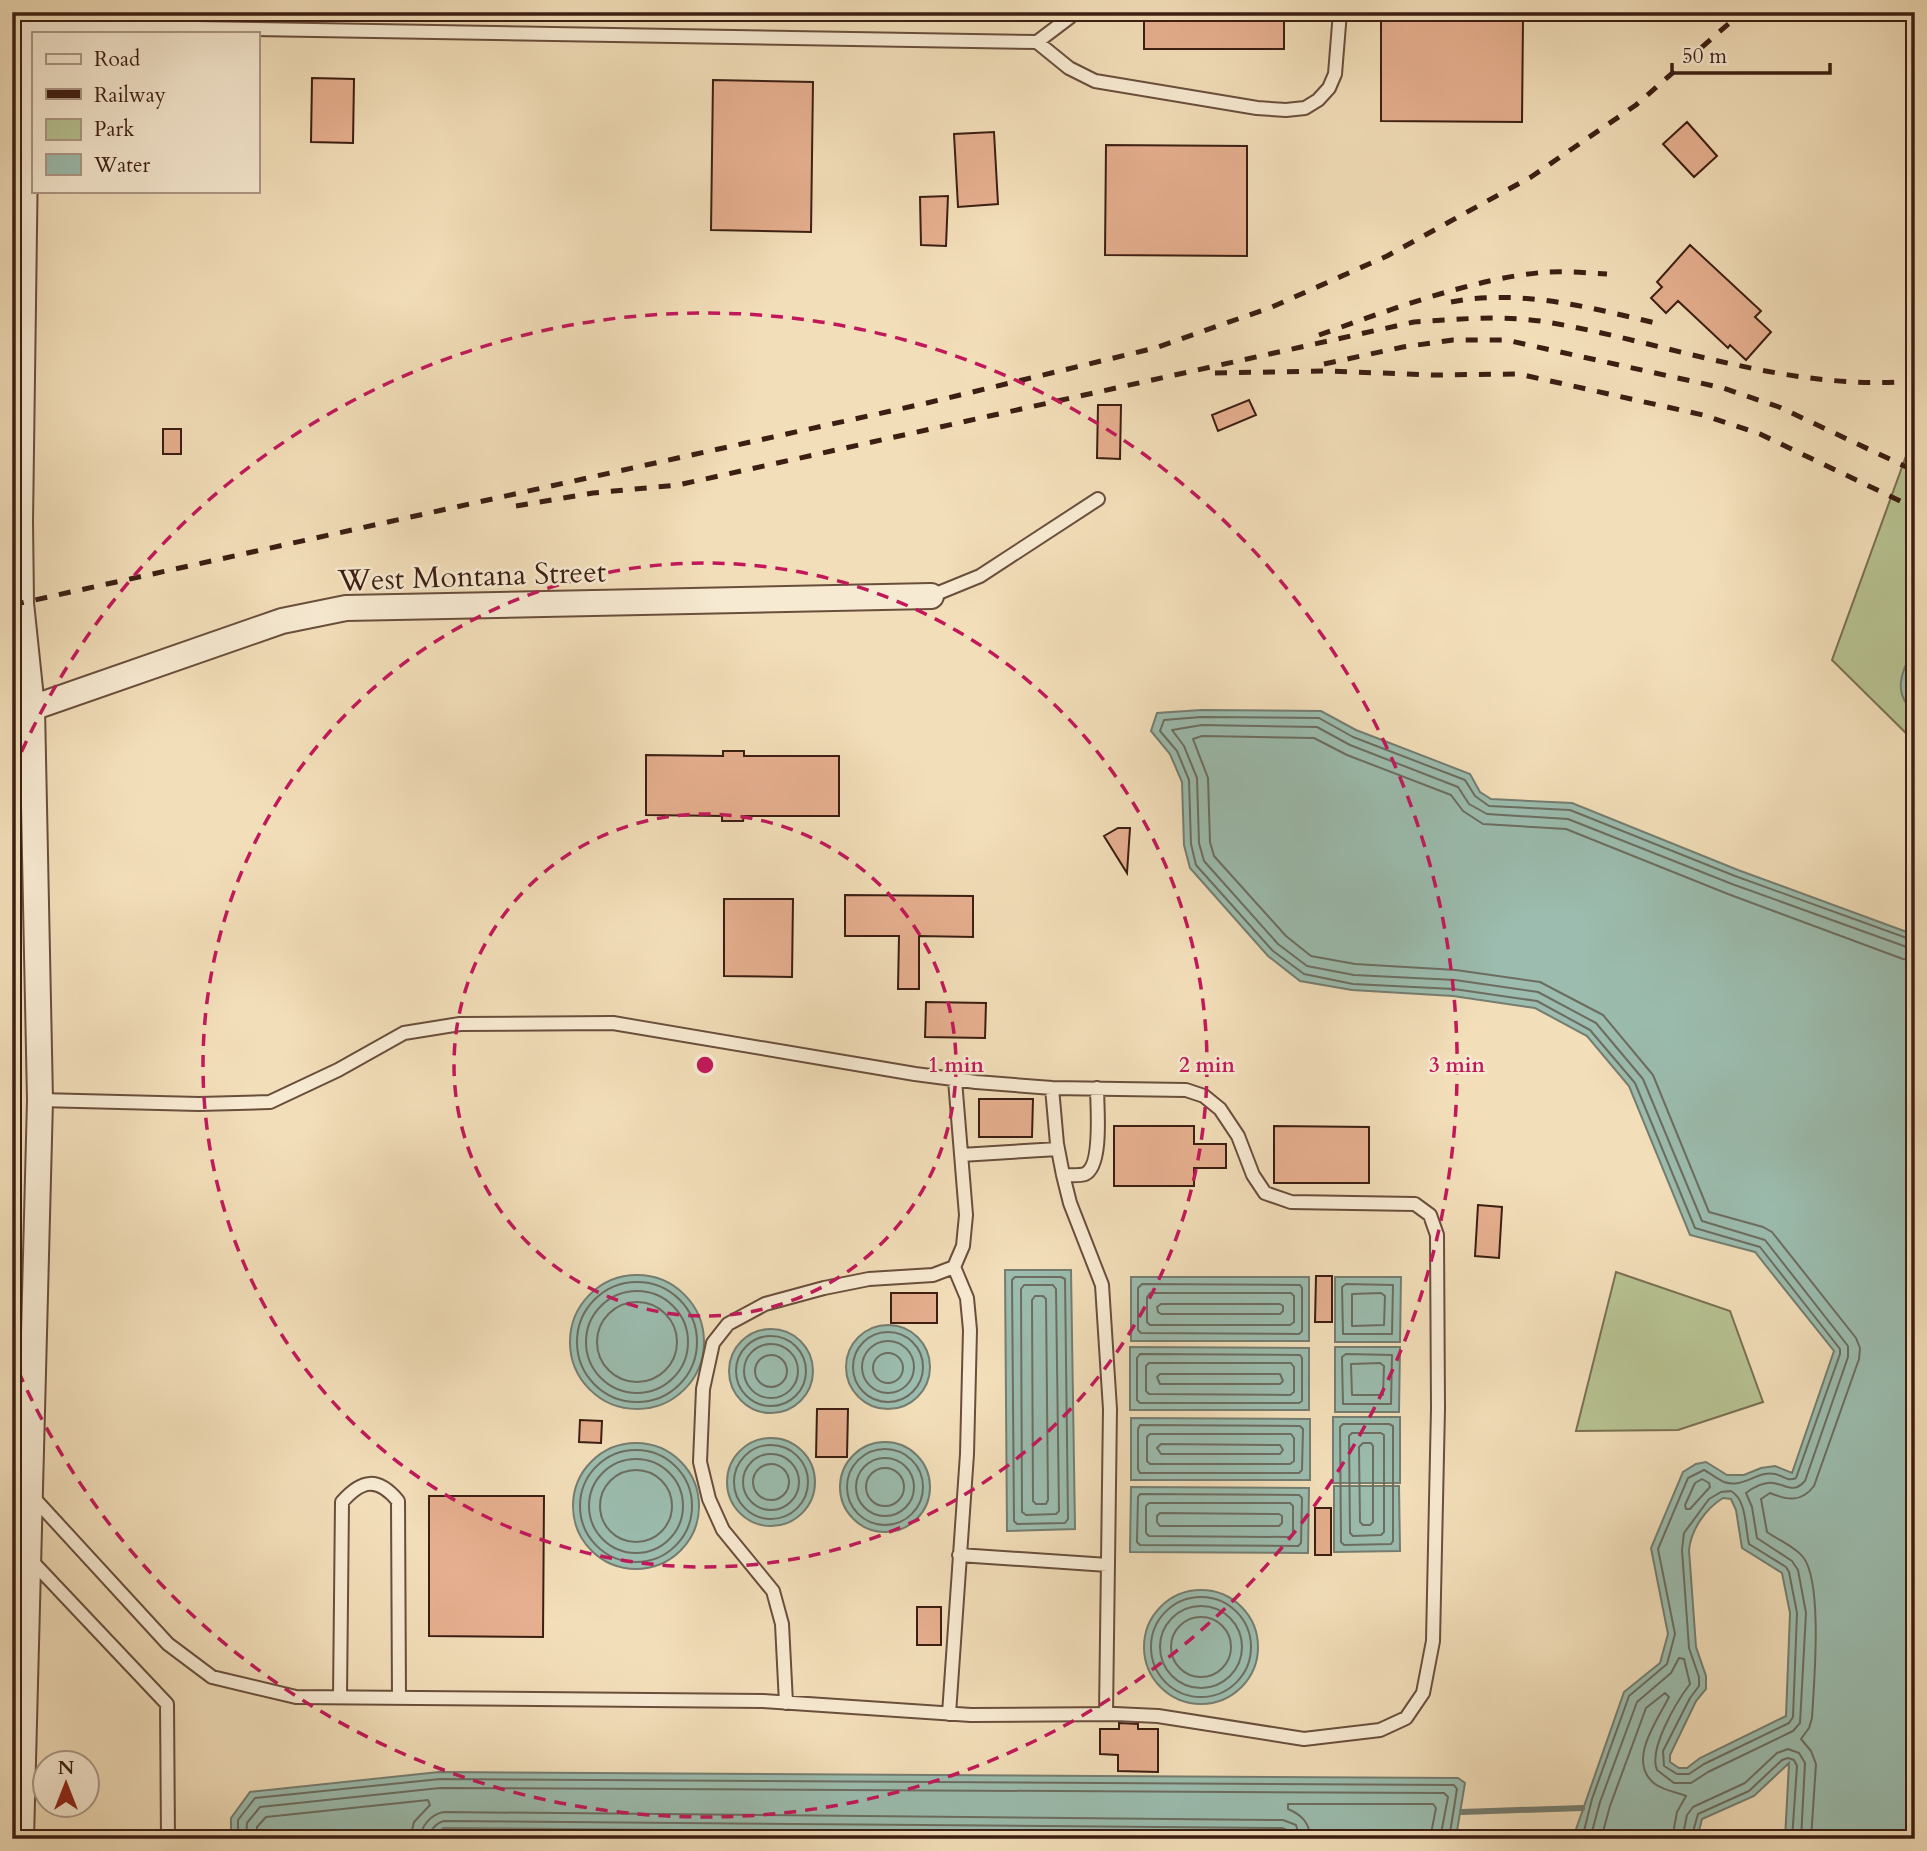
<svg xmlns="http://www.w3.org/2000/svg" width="1927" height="1851" viewBox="0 0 1927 1851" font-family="Cardo,serif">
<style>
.green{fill:#b7c292;stroke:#7a7052;stroke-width:2}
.water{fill:#9bbcae;stroke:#757d70;stroke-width:2;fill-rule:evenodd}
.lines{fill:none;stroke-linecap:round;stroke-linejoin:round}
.shore{stroke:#6c6d60;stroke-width:2}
.stream{stroke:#757d70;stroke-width:6}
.building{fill:#e6af8f;stroke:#3c1e13;stroke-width:2}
.service-casing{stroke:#6a4e3c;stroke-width:16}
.minor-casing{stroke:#6a4e3c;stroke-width:28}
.service{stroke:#f7ead2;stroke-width:12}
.minor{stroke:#f7ead2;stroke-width:24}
.rail{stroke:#3c1e13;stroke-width:5;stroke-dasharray:12 12;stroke-linecap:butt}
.ring{fill:none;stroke:#c2185b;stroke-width:3.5;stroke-dasharray:12 9}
.labels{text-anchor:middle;stroke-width:5;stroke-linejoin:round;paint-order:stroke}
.street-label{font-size:30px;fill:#3c1e13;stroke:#f7ead2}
.centre{fill:#c2185b;stroke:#f7ead2;stroke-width:3.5}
.ring-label{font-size:21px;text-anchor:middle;font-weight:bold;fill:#c2185b;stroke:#f7ead2;stroke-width:5;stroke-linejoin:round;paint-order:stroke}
</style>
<rect width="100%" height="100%" fill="#f2deb9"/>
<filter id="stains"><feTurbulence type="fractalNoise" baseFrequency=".00286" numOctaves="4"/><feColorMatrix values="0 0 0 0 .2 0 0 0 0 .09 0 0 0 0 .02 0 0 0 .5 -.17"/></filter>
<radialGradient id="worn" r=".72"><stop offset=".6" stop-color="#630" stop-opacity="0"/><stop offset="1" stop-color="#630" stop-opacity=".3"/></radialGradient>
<path class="green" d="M1906,456H1915V742L1832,660Z
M1616,1272L1730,1311L1763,1402L1678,1430L1576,1431Z"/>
<path class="water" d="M1913,650H1915V713C1892,694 1901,672 1913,650Z
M1201,710L1321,711L1356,730L1470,774L1480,792L1491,799L1572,803L1738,870L1915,935V1839H1785L1789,1763L1754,1796L1702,1819L1697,1839H1575L1574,1835L1624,1692L1660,1663L1668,1634L1651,1548L1683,1472L1696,1464L1706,1462L1727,1475H1744L1761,1468L1775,1466L1792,1473L1834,1351L1755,1252L1690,1235L1629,1086L1587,1036L1535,1008L1453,996L1352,990L1300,981L1268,956L1190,868L1184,845L1182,782L1170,754L1151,731L1157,713ZM1723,1498L1731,1499L1736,1510L1742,1548L1782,1573L1790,1613L1786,1716L1700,1758L1687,1768H1679L1670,1762V1755L1696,1701L1706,1689V1676L1696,1647L1689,1550C1691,1530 1705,1509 1723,1498Z
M1005,1270H1071L1075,1529L1007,1531Z
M570 1342a67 67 0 1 1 134 0a67 67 0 1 1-134 0Z
M1131,1277H1309V1341H1131Z
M1335,1277H1401L1400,1342H1335Z
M846 1367a42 42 0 1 1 84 0a42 42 0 1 1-84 0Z
M729 1371a42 42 0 1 1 84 0a42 42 0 1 1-84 0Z
M1130,1347L1309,1348V1410H1130Z
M1335,1347H1400L1399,1412H1335Z
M1333,1417H1400V1483H1333Z
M1131,1418L1310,1419V1480H1131Z
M727 1482a44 44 0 1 1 88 0a44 44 0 1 1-88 0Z
M840 1487a45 45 0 1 1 90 0a45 45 0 1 1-90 0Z
M573 1506a63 63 0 1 1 126 0a63 63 0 1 1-126 0Z
M1334,1486H1399L1400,1551L1334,1552Z
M1131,1487L1309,1488L1308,1553L1130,1552Z
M1144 1647a57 57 0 1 1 114 0a57 57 0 1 1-114 0Z
M439,1772L1458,1778L1465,1783L1456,1837L443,1828L434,1839H231V1818L250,1792Z"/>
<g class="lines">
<path class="shore" d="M1015,1277H1061L1065,1279L1068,1519L1065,1523L1017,1524L1014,1521L1012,1280Z
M577 1342a60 60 0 1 1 120 0a60 60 0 1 1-120 0Z
M1142,1284L1300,1285L1302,1288V1331L1299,1334L1141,1333L1138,1330V1288Z
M1346,1284L1393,1285L1392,1334H1343L1342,1287Z
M1024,1285H1053L1056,1289L1059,1511L1056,1514L1026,1515L1022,1512L1021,1289Z
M586 1342a51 51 0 1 1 102 0a51 51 0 1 1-102 0Z
M1150,1293H1291L1294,1296V1322L1290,1325H1150L1147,1322V1297Z
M1381,1293L1385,1296L1384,1325L1352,1326V1294Z
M1035,1296H1043L1046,1299L1048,1500L1046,1504H1036L1033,1501L1032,1300Z
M597 1342a40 40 0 1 1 80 0a40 40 0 1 1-80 0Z
M1161,1304H1280L1283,1306V1311L1280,1314H1161L1158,1312L1157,1307Z
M853 1367a35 35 0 1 1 70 0a35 35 0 1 1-70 0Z
M736 1371a35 35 0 1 1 70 0a35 35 0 1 1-70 0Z
M862 1367a26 26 0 1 1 52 0a26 26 0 1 1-52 0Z
M744 1371a27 27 0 1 1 54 0a27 27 0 1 1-54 0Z
M873 1368a15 15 0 1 1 30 0a15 15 0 1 1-30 0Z
M1140,1354L1300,1355L1302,1358V1401L1299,1403H1140L1137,1400V1358Z
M1346,1354L1392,1355L1391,1404H1343L1342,1357Z
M755 1371a16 16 0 1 1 32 0a16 16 0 1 1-32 0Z
M1149,1363H1291L1294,1367V1392L1290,1395L1149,1394L1146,1391V1366Z
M1380,1363L1384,1366L1383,1395H1352L1351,1364Z
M1160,1374H1280L1283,1381L1280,1384H1160L1157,1377Z
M1343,1424H1389L1393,1426V1541L1391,1544L1344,1545L1341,1542L1340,1427Z
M1140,1425L1300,1426L1303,1429L1302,1470L1299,1473H1140L1138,1469V1429Z
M1352,1433H1381L1384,1435V1532L1381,1535L1353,1536L1350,1533L1349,1436Z
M1150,1434H1291L1294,1438V1461L1290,1464H1150L1147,1461V1437Z
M1363,1443H1371L1373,1446V1522L1370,1525H1363L1360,1522L1359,1447Z
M1161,1444L1280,1445L1283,1450L1280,1454H1161L1157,1448Z
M734 1482a37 37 0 1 1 74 0a37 37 0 1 1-74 0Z
M847 1487a38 38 0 1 1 76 0a38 38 0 1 1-76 0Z
M580 1506a56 56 0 1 1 112 0a56 56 0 1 1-112 0Z
M743 1482a28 28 0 1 1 56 0a28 28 0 1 1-56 0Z
M856 1487a29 29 0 1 1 58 0a29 29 0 1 1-58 0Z
M589 1506a47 47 0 1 1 94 0a47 47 0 1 1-94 0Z
M753 1482a18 18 0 1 1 36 0a18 18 0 1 1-36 0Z
M866 1487a19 19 0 1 1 38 0a19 19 0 1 1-38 0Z
M600 1506a36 36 0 1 1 72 0a36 36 0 1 1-72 0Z
M1702,1479L1709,1483L1710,1487L1690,1509H1686L1685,1505L1695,1483Z
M1731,1491C1747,1500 1745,1528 1749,1544L1786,1567L1789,1572L1797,1613L1793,1717L1789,1723L1704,1764L1689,1774H1677L1664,1766L1663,1751L1690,1698L1699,1686V1677L1689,1648L1682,1550L1684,1533L1709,1499L1721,1492Z
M1140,1494L1299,1495L1302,1498L1301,1543L1298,1546L1140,1545L1137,1542L1138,1497Z
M1149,1503H1290L1293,1506V1534L1289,1537L1149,1536L1146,1533V1506Z
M1160,1513L1279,1514L1282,1516V1523L1279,1526H1160L1157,1522V1516Z
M1151 1647a50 50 0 1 1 100 0a50 50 0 1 1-100 0Z
M1160 1647a41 41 0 1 1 82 0a41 41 0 1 1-82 0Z
M1171 1647a30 30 0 1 1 60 0a30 30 0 1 1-60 0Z
M238,1839V1820L255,1798L440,1779L1454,1785L1457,1789L1449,1839
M246,1839L247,1823L260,1807L440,1788L1444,1793L1448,1797L1440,1839
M257,1839V1827L266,1817L428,1800L430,1805L414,1822L410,1839
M420,1839C421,1826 431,1814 444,1812L1283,1820L1296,1825L1300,1839
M429,1839C429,1831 436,1823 444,1821L1282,1828L1289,1831L1291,1839
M1310,1839C1310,1823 1302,1815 1288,1809V1804H1433L1436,1808L1430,1839
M1582,1839L1592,1799L1629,1696L1667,1664L1675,1634L1658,1549L1688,1478L1704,1470C1710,1473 1717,1479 1724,1482C1743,1489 1758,1470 1775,1474C1784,1476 1787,1482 1796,1478L1840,1354V1349L1760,1247L1695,1228L1635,1083L1590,1030L1537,1001L1454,989L1353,984L1304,974L1273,951L1196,865L1191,844L1189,780L1177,751L1160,731L1164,720L1201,717L1319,718L1353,737L1465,780L1475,796L1489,806L1570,810L1735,876L1915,941
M1590,1839L1600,1802L1637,1702L1671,1673L1679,1658L1684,1659L1690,1684C1677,1701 1648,1749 1657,1770L1674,1783H1691L1708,1772L1793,1731L1800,1723L1806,1613L1798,1570L1792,1561L1757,1538L1752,1507L1746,1493C1752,1488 1765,1481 1773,1483C1787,1485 1793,1494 1805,1481L1848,1357V1346L1765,1240L1702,1221L1643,1079L1596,1023L1538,992L1455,980L1354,975L1307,966L1278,944L1204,861L1199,843L1197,778L1184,746L1172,730L1202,725L1317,727L1350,745L1458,787L1469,804L1487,814L1568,819L1732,884L1915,950
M1601,1839L1610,1806L1646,1708L1665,1693L1669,1697C1657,1721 1626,1762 1655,1784C1665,1791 1676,1792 1686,1796L1677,1812L1672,1839
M1682,1839L1687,1815L1693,1807L1745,1783L1777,1753L1788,1749L1799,1753L1805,1763L1801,1839
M1691,1839L1698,1814L1749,1791L1782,1760L1788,1758L1794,1760L1797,1766L1792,1839
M1811,1839L1816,1764L1811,1751L1801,1739L1809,1728L1812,1718C1814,1683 1823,1582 1803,1557C1794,1546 1778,1540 1767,1532L1761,1499L1770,1493C1787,1500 1801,1503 1814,1486L1859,1359L1860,1348L1856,1338L1772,1232L1763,1227L1709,1212L1653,1075L1603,1015L1540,982L1456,970L1355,964L1311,956L1286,936L1214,856L1210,842L1208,778L1193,739L1202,736L1314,738L1347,755L1451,795L1463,811L1483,824L1566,829L1728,894L1903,959L1915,960"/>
<path class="stream" d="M1462,1812L1582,1808"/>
</g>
<path class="building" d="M1144,12H1284V49H1144Z
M1381,18L1523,19L1522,122L1381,121Z
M312,78L354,79L353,143L311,142Z
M713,80L813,82L811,232L711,230Z
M1687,122L1717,156L1694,177L1663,144Z
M994,132L998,204L958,207L954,134Z
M1106,145L1247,146V256L1105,255Z
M948,196L946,246L921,245L920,197Z
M1690,245L1761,311L1755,317L1771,332L1746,360L1730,345L1728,348L1678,301L1666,313L1651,298L1662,287L1657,282Z
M1249,400L1256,415L1218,431L1212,415Z
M1098,405H1121L1120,459L1097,458Z
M163,429H181V454H163Z
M723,751H744V756H839V816H744L743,821H722V816L646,815V755L723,756Z
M1118,828H1130L1127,873L1104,836Z
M845,895L973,896V937L919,936V989H898L899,936H845Z
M724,899H793L792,977L724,976Z
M926,1002L986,1003L985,1038L925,1037Z
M979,1099H1033L1032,1137H979Z
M1114,1126H1194V1144H1226V1168H1194V1186H1114Z
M1274,1126L1369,1127V1183H1274Z
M1478,1205L1502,1207L1499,1258L1475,1256Z
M1316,1276H1332V1322H1315Z
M891,1293H937V1323H891Z
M817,1409H848L847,1457H816Z
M580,1420L602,1421L601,1443L579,1442Z
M429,1496H544L543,1637L429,1636Z
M1315,1508H1331V1555H1315Z
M917,1607H941V1645H917Z
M1119,1723L1138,1724V1729H1158V1772L1118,1771V1755L1100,1754V1729H1119Z"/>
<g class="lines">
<defs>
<path id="service" d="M12,25L1037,42L1069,68L1095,81L1257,108L1286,110L1305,108L1318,100L1329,88L1335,74L1340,12
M1037,42L1070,17L1073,12
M931,596L980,576L1098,499
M1052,1088L1057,1144L1063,1175L1070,1203L1102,1285L1110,1409L1106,1714
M961,1155L1058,1149
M1063,1175C1069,1175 1079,1176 1085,1174C1103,1166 1097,1106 1097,1088
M32,1496L168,1644L212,1677L296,1697L763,1701L971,1715L1115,1714L1158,1716L1304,1739L1380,1730L1406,1718L1423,1693L1433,1641L1438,1408L1437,1235L1430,1215L1415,1204L1291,1202L1265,1193L1253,1175L1238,1136L1220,1109L1204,1096L1186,1090L1052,1088L976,1082L915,1074L613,1023L460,1024L404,1033L338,1070L270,1102L199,1104L40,1100
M959,1555L1108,1565
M29,1558L167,1704L168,1839
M340,1697L342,1502C362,1479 378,1477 398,1501L399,1698
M786,1703L782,1624L773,1591L723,1530L709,1499L700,1462L703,1389L713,1343L728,1324L765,1304L824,1288L869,1279L933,1275L954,1267L963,1246L966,1215L955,1080
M949,1714L967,1454L970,1330L967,1298L954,1267"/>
<path id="minor" d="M32,708L282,621L346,608L931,596
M21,1839L40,1100L32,708L21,603L20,522L27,12"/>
</defs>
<use href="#service" class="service-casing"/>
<use href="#minor" class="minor-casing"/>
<use href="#service" class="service"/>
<use href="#minor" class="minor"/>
<path class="rail" d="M1451,302C1523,288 1595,309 1664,325
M1319,335C1387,311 1476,277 1548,272C1568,271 1588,273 1607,274
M1324,364L1403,347L1453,340H1506L1723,388L1779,407L1915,471
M1215,373L1326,371L1434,375L1519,374L1703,415L1760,434L1915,508
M516,506L593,493L678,485L1414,322C1457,319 1504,315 1547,322C1669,343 1789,392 1915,381
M12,605L927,403L1155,348L1272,307L1387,256L1531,177L1636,105L1742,12"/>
</g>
<g class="ring">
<circle cx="705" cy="1065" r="251"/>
<circle cx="705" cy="1065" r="502"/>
<path d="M13 771A752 752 0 1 1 13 1359"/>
</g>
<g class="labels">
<g class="street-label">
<text transform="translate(472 576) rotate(-2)" y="10">West Montana Street</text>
</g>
</g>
<circle cx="705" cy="1065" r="10" class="centre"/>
<g class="ring-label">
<text x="956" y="1072">1 min</text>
<text x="1207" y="1072">2 min</text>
<text x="1457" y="1072">3 min</text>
</g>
<rect width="1927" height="1851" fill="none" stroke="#f2deb9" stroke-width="42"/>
<rect x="14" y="14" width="1899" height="1823" fill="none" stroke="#3c1e13" stroke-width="3.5"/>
<rect x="21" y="21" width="1885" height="1809" fill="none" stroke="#3c1e13" stroke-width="2"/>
<rect x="32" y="32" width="228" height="161" fill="#f7ead2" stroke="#ac9886" stroke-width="2"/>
<rect x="46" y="54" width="35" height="10" fill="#f7ead2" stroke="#ac9886" stroke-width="2"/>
<text x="94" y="66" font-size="21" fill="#3c1e13">Road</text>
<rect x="46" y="89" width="35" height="10" fill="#3c1e13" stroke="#ac9886" stroke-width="2"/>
<text x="94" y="102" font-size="21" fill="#3c1e13">Railway</text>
<rect x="46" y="119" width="35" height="21" fill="#b7c292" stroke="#ac9886" stroke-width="2"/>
<text x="94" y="136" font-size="21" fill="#3c1e13">Park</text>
<rect x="46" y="154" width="35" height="21" fill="#9bbcae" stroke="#ac9886" stroke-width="2"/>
<text x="94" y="172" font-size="21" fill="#3c1e13">Water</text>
<g transform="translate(66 1784)"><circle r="33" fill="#f7ead2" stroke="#ac9886" stroke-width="2"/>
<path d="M0-5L12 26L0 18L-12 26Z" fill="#8f2418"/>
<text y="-10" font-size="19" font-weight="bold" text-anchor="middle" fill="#3c1e13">N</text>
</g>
<path d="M1672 63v10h158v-10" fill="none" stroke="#3c1e13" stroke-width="3.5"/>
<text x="1682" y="63" font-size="21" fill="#3c1e13" stroke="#f7ead2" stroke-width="5" paint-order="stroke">50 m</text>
<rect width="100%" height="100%" filter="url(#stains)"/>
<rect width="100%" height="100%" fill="url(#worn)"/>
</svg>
